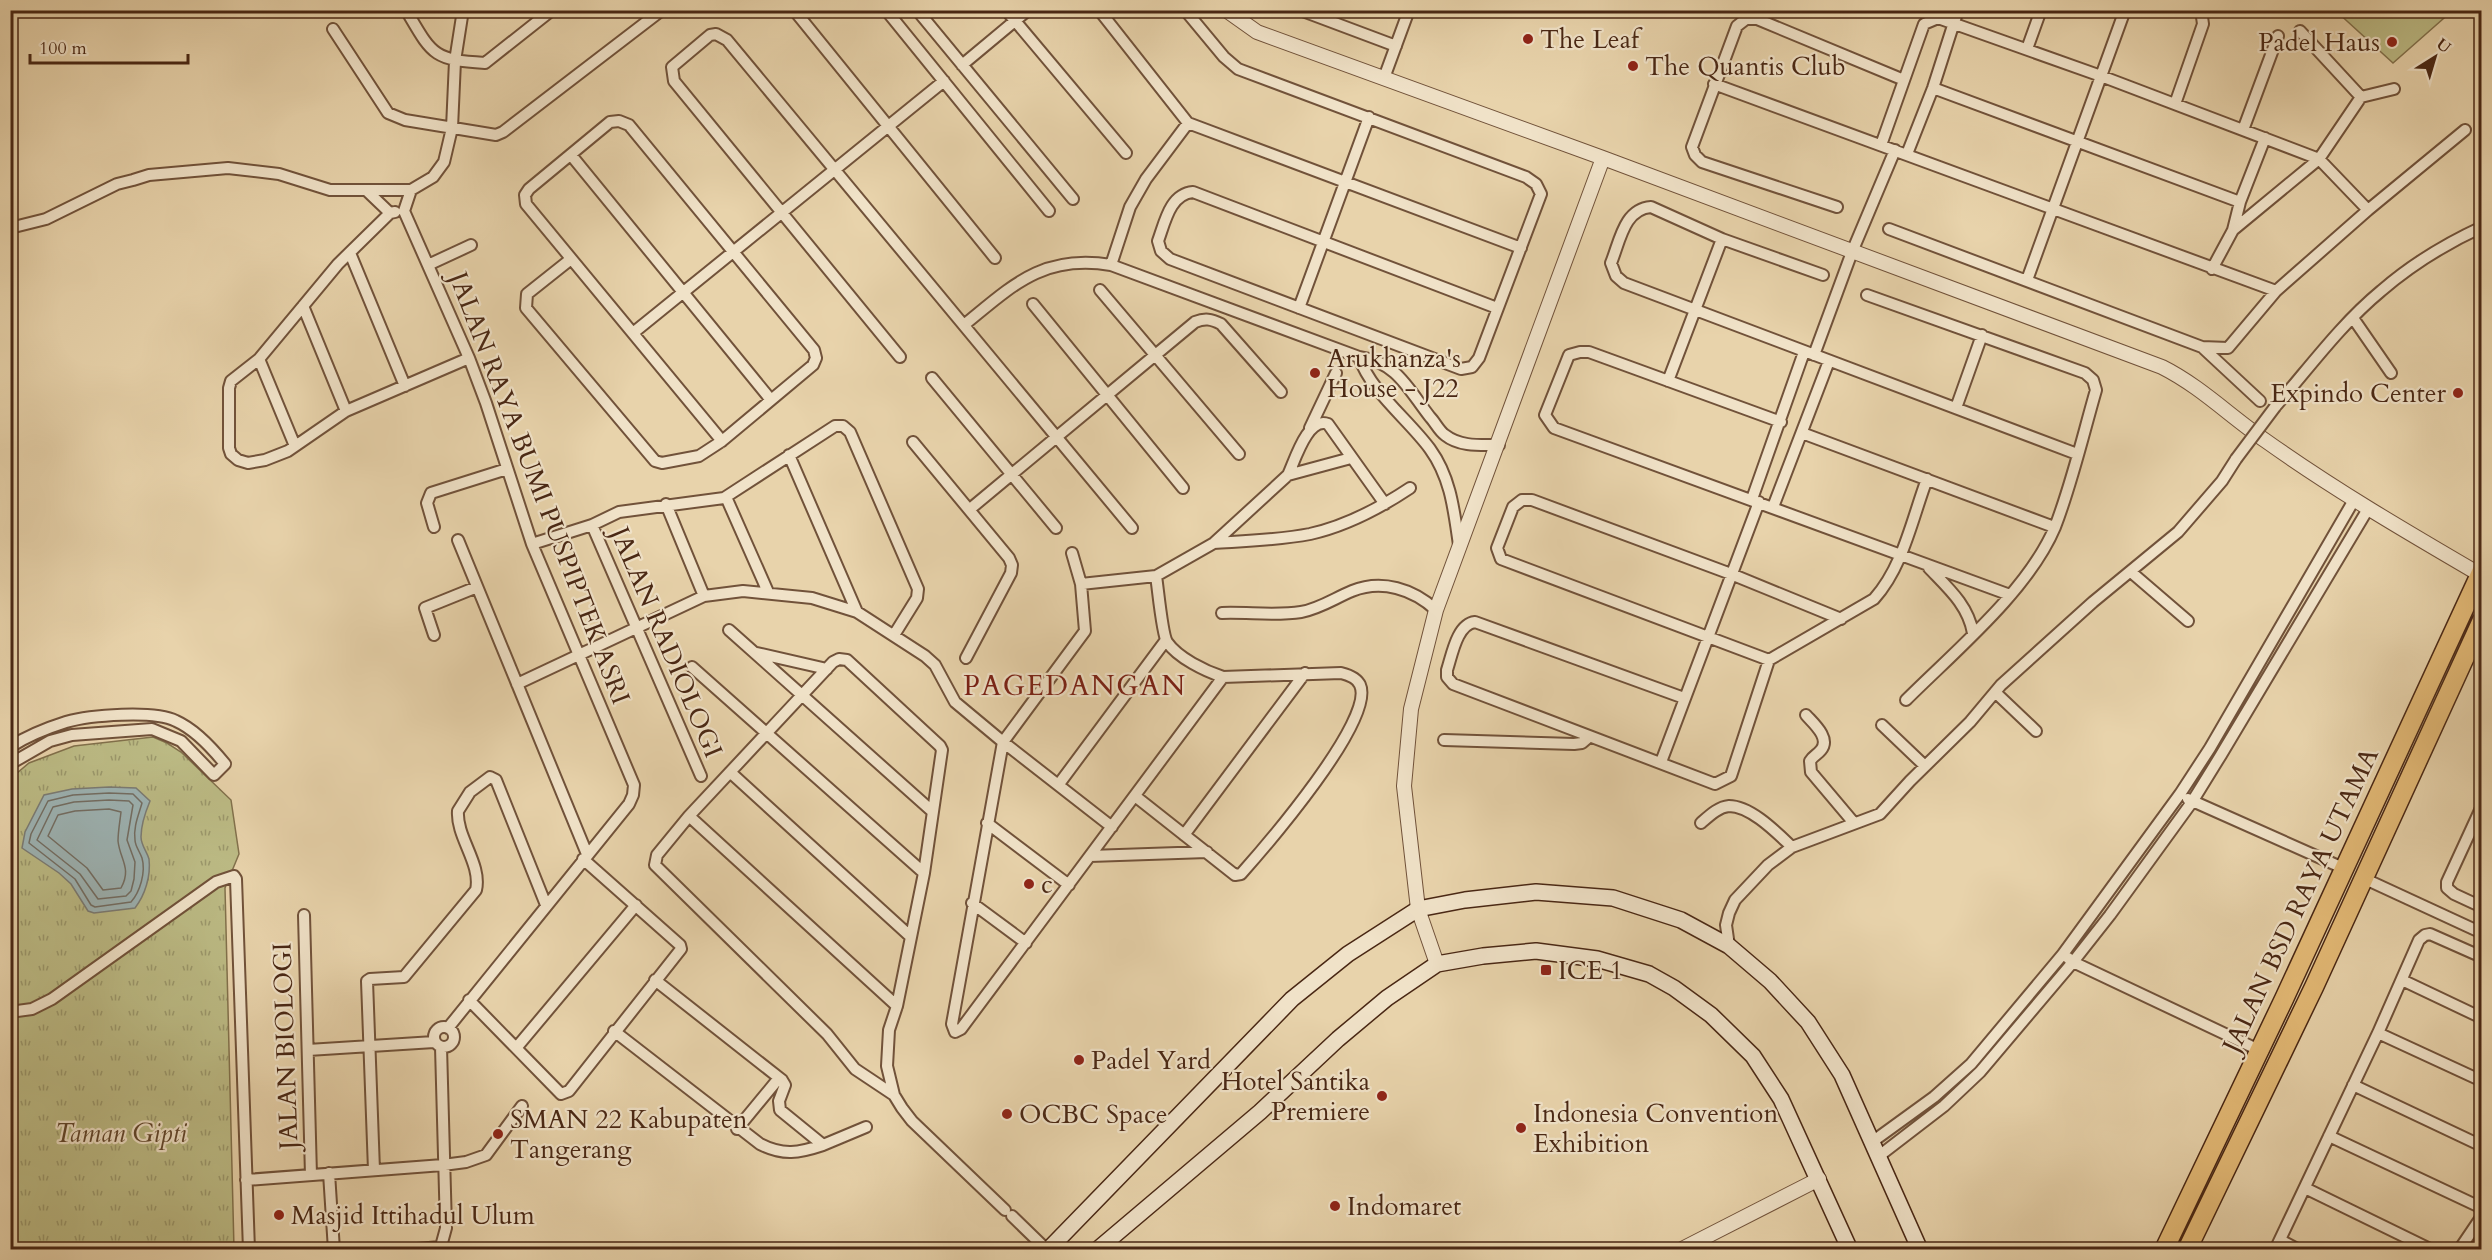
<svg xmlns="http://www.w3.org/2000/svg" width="2492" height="1260" viewBox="0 0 2492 1260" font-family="Cardo,serif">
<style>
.park{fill:url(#park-tufts);stroke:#82714c;stroke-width:1.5}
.garden{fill:#bcbb85;stroke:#82714c;stroke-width:1.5}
.water{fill:#9db4b5;stroke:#7b7c75;stroke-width:1.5}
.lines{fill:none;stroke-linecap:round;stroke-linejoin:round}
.shore{stroke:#736e64;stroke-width:1.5}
.minor-casing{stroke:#71523a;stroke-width:14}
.tertiary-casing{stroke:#71523a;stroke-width:16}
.secondary-casing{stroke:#492714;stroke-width:18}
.primary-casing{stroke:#492714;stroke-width:21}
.minor{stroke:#f0e2c8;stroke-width:10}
.tertiary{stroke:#f0e2c8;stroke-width:14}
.secondary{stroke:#f0e2c8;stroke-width:15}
.primary{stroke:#e4ba76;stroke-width:18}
.minor-bridge-casing{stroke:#71523a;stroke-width:14;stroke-linecap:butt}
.minor-bridge{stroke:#f0e2c8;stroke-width:10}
.poi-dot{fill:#8f2418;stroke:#f0e2c8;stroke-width:2}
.labels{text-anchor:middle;stroke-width:4.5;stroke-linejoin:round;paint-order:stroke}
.poi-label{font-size:26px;fill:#492714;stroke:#f0e2c8;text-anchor:start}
.street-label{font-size:26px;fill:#492714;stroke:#f0e2c8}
.park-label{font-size:26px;font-style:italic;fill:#60452b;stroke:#f0e2c8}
.quarter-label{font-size:28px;letter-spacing:1.5px;fill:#7a1f14;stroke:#f0e2c8}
</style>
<defs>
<pattern id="park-tufts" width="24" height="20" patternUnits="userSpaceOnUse" patternTransform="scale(1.5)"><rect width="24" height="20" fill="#bcbb85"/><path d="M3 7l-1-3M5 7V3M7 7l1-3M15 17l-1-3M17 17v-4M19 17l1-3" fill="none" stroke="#9b986c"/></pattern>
</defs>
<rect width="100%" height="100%" fill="#e8d3ab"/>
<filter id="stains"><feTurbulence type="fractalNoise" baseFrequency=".00333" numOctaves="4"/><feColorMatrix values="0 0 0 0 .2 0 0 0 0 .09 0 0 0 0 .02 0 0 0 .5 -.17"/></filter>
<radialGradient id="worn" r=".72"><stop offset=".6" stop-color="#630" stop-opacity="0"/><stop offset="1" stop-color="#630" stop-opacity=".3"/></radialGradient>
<path class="park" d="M153,737L167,743L181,752L231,800L239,854L225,888L234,1249H11L10,779L29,763L74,746Z"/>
<path class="garden" d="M2336,11H2452L2393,63Z"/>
<path class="water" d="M109,787L136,788L150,801C145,813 141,825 141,837C141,845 147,852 149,859C151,876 145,895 135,908L94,913L88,911L71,884L59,873L22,848L25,832L44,795L72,789Z"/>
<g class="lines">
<path class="shore" d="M109,793L133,794L142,803C139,814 133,827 135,840C135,846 140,852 142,858C146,872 140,892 131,902L95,907L91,905L75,879L29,843L31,834L48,801L73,795Z
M109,800L129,801L133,805L127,840L135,862L134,879L131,891L126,896L98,899L80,874L37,840L53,807L74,802Z
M109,809L121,812C120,821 118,832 118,841C120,860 132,868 121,888L103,890L87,868L48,836L58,815L75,811Z"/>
<defs>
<path id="minor" d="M406,10C432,54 432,60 485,63L552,10
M794,10L995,258
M886,10L1049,211
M917,10L1073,199
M1006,10L1126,153
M1099,10L1188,123L1521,248
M1185,10L1224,57L1238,69L1526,177L1536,184L1541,194L1479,358L1472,367L1461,369L1170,259L1161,251L1158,241C1165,222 1170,194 1193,192L1497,308
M1300,10L1396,46
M333,29L388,113L405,120L496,135L503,132L662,10
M2300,31L2361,97
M2027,49L2041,10
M962,65L1028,10
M1384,78L1409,10
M1714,84L2276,291
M1933,88L2240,202
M2175,104L2203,24L2201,10
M2243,130L2278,36
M1881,145L1924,24L1938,18L2101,76L2319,159L2368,210
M1907,154L1933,88L1958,10
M571,155L771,400
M411,190L404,211L469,358L486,403L532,544L634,785L633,795L629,804L448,1028
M367,191L390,213L395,212
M1837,207L1702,162L1695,155L1692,147L1737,26L1746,19H1757L1904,80
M390,213L338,264L259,359L231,381L229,388V448L231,454L238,460L248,463L265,460L288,451L346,411L469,358
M10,228L46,219L117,184L133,180L149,175L228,168L279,174L330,190H411L433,177L444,162L452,128L455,61L463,10
M1889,229L2202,347L2228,348L2276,291L2368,210L2465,130
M2233,230L2319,159L2361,97L2394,89
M350,253L405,386
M571,259L527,294L526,308L655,461L662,463L699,456L722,441L813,365L816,358L814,350L629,125L619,121L610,122L529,189L525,195L526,204L722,441
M428,265L471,245
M1111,265L1130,207L1146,179L1188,123
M2212,269L2233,230L2240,202L2265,138
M1823,275L1722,239L1651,207C1624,209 1620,241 1611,263L1616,276L1624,283L2077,454
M2027,280L2125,10
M1100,290L1239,454
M1867,295L2085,373L2093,380L2096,390C2083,435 2072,483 2055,527C2028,591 1955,651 1906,700
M1033,304L1183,488
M303,306L346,411
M1299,308L1369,117
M2353,318L2391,373
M964,325C1013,285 1043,254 1111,265L1359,357C1397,362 1408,389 1430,417C1435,422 1439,431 1445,435C1460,447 1481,445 1499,445
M633,333L944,81
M2202,347L2260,401
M1814,355L1852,252L1895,150
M900,357L674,81L672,67L710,35L716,34L727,40L1132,528
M1359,357C1371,392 1408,419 1430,449C1451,478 1454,511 1459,545
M259,359L295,446
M932,378L1056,528
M1668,381L1722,239
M2275,407C2309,368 2341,324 2381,291C2411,265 2445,244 2482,227
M1956,408L1982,335
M1781,422L1589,352H1580L1569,355L1545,415L1554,428L2010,595
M1310,428L1336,373
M1802,433L2054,527
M913,442L1009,558L1012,565L1011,573L966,658
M789,455L857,612
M1351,458L1288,475C1295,460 1308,416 1328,424L1385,504
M726,497L768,592
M1752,499L1804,352
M666,504L704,596
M1773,507L1829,361
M970,509L1195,322C1205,318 1211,319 1221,324L1281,392
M592,525L701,776
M434,527L427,503L431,493L507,469
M458,540L587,854
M1214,543C1245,541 1279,540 1310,534C1346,526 1380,508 1410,488
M532,544L592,525L619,512L724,498L835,426H843L850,432L918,589L917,598L894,635
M1072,553L1081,584L1085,631L1003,742L952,1024L955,1032L961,1029L1223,677
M1929,568C1948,588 1968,605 1973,633
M2131,572L2188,621
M1081,584L1156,576L1214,543L1288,475
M1222,613C1248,612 1276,616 1301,612C1319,609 1335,598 1352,591C1382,579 1413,589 1436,610
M729,630L933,812
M434,635L425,608L477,587
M757,653L827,669
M1769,660L1874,599C1903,567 1912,519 1927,479
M692,667L924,873
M517,684L704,596L743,591L812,598L857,612L925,656L935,665L955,702L1003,742L1112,827
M1995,692L2036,731
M1684,698L1475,622C1457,624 1452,655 1447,670V677L1453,684L1715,784L1731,776L1769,660L1501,559L1497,548L1513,507L1522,500H1532L1731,574L1841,619
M1806,715C1813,723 1831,738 1821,750C1817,755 1813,756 1810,761L1811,772L1854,823
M1882,725L1925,766
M1444,740L1574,744L1582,743L1589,737
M10,747C27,736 47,728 66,722C90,715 154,710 176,721C194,729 212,748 225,764L214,775L181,741L152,729L72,735L50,741L10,764
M1661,762L1759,502
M730,772L911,937
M1059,784L1166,640
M1135,796L1235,875L1241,874C1265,847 1376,719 1360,685C1357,678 1349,675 1341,673L1223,677C1205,671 1178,658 1167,642C1162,634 1158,588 1156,576
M2188,799L2343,868
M2482,806L2447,882V888L2454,894L2482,907
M689,816L897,1006
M987,823L1069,885
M1701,823C1709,816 1718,807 1729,806C1751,806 1777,833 1792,847
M1184,835L1305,673
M1090,856L1207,852
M2363,878L2482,933
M972,903L1026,943
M304,915L311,1175
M1729,946L1726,925L1729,913L1735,900L1768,865L1792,847L1880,814L1910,781L1970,722L2001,685L2093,602L2178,532L2222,481L2236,459
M2068,958L2073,962L2259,1050
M2402,980L2482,1018
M469,1000L561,1094L569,1091L681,949L680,945L583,859
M10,1012L32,1009L52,999L216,882L234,876L236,879L249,1250
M434 1037a10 10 0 1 1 20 0a10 10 0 1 1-20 0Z
M614,1031L760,1144C783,1156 799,1153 823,1145L780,1110L779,1101L785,1085L782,1080L655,980
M2378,1033L2482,1081
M517,1047L636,905
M308,1050L434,1042
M2353,1085L2482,1146
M894,1095L855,1069L827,1034L655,865L657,855L689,816L833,662L839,659L847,660L940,746L942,750L924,873L897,1006L889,1030L887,1066L894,1095L902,1108L912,1121L1005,1210
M737,1129L779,1078
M2329,1136L2482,1208
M1872,1142L1934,1097L1971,1064L2063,954L2180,794L2210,748L2354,500
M823,1145L866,1127
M1879,1156L1944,1106L1980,1072L2073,962L2110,915L2192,802L2221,755L2368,509
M374,1170L367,981L370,979L404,977L476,890C482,864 456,837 458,811L470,792L490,777L496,780L546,905
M329,1173L334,1250
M246,1180L443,1165L466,1162L486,1155L522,1106
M2305,1188L2432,1250
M1012,1216L1047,1250
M2280,1240L2299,1250
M406,1250L440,1247
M440,1250L446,1228L441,1047
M2275,1250L2378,1033L2419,940L2425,935L2430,934L2482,957
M2459,1250L2482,1216"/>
<path id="tertiary" d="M1226,10L1257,32L1603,158L2162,367C2200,386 2231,417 2266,441C2335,490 2407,532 2479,574
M2481,10L2482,11
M1437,964L1418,909L1404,786L1411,709L1436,610L1603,158
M1680,1250L1819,1179"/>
<path id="secondary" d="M1048,1250L1292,999L1348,954L1418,909L1465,900L1536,892L1613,898L1681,920L1729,946L1770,981L1808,1022L1842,1075L1920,1250
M1097,1250L1260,1112L1338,1039L1387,998L1437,964L1483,956L1536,951L1597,959L1649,974L1674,988L1711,1015L1753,1056L1781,1099L1850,1250"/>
<path id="primary" d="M2164,1250L2284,999L2482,570
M2187,1250L2314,987L2482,620"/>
</defs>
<use href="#minor" class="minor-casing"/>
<use href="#tertiary" class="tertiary-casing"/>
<use href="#secondary" class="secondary-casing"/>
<use href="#primary" class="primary-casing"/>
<use href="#minor" class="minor"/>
<use href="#tertiary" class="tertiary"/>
<use href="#secondary" class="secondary"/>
<use href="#primary" class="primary"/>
<defs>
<path id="minor-bridge" d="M2236,459L2275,407"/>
</defs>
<use href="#minor-bridge" class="minor-bridge-casing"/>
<use href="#minor-bridge" class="minor-bridge"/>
</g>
<g class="poi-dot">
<circle cx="1528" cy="39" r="6"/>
<circle cx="2392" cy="42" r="6"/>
<circle cx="1633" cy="66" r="6"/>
<circle cx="1315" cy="373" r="6"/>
<circle cx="2458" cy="393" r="6"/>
<circle cx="1029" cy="884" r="6"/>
<rect x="1540" y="964" width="12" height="12" rx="3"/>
<circle cx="1079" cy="1060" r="6"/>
<circle cx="1382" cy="1096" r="6"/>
<circle cx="1007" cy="1114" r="6"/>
<circle cx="1521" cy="1128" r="6"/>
<circle cx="498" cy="1134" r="6"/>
<circle cx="1335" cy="1206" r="6"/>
<circle cx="279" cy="1215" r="6"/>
</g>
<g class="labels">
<g class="poi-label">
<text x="1540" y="48">The Leaf</text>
<text x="2380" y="51" text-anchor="end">Padel Haus</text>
<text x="1645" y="75">The Quantis Club</text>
<text x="1327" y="367">Arukhanza's<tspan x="1327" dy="30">House - J22</tspan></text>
<text x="2446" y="402" text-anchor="end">Expindo Center</text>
<text x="1041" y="893">c</text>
<text x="1558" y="979">ICE 1</text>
<text x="1091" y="1069">Padel Yard</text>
<text x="1370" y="1090" text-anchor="end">Hotel Santika<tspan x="1370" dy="30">Premiere</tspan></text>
<text x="1533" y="1122">Indonesia Convention<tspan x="1533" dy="30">Exhibition</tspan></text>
<text x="1019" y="1123">OCBC Space</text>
<text x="510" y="1128">SMAN 22 Kabupaten<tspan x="510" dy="30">Tangerang</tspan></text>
<text x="1347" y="1215">Indomaret</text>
<text x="291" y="1224">Masjid Ittihadul Ulum</text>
</g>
<g class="street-label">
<text transform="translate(540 488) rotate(69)" y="9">JALAN RAYA BUMI PUSPIPTEK ASRI</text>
<text transform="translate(667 642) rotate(67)" y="9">JALAN RADIOLOGI</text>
<text transform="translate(2300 900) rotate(-65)" y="9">JALAN BSD RAYA UTAMA</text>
<text transform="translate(285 1046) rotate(-92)" y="9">JALAN BIOLOGI</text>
</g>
<g class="park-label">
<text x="121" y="1142">Taman Gipti</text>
</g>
<g class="quarter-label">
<text x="1075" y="695">PAGEDANGAN</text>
</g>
</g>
<rect width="2492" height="1260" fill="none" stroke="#e8d3ab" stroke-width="36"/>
<rect x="12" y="12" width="2468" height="1236" fill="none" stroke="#492714" stroke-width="3"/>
<rect x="18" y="18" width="2456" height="1224" fill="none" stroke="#492714" stroke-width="1.5"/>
<g transform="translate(2435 57) rotate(37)" stroke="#f0e2c8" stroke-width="4.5" paint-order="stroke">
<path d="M0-4.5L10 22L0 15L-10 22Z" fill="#492714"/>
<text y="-9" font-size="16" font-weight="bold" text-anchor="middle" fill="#492714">U</text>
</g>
<path d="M30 54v9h158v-9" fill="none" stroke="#492714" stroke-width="3"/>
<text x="39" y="54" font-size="18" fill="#492714" stroke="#f0e2c8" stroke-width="4.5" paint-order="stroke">100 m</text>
<rect width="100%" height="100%" filter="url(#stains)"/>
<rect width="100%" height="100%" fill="url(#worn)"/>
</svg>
